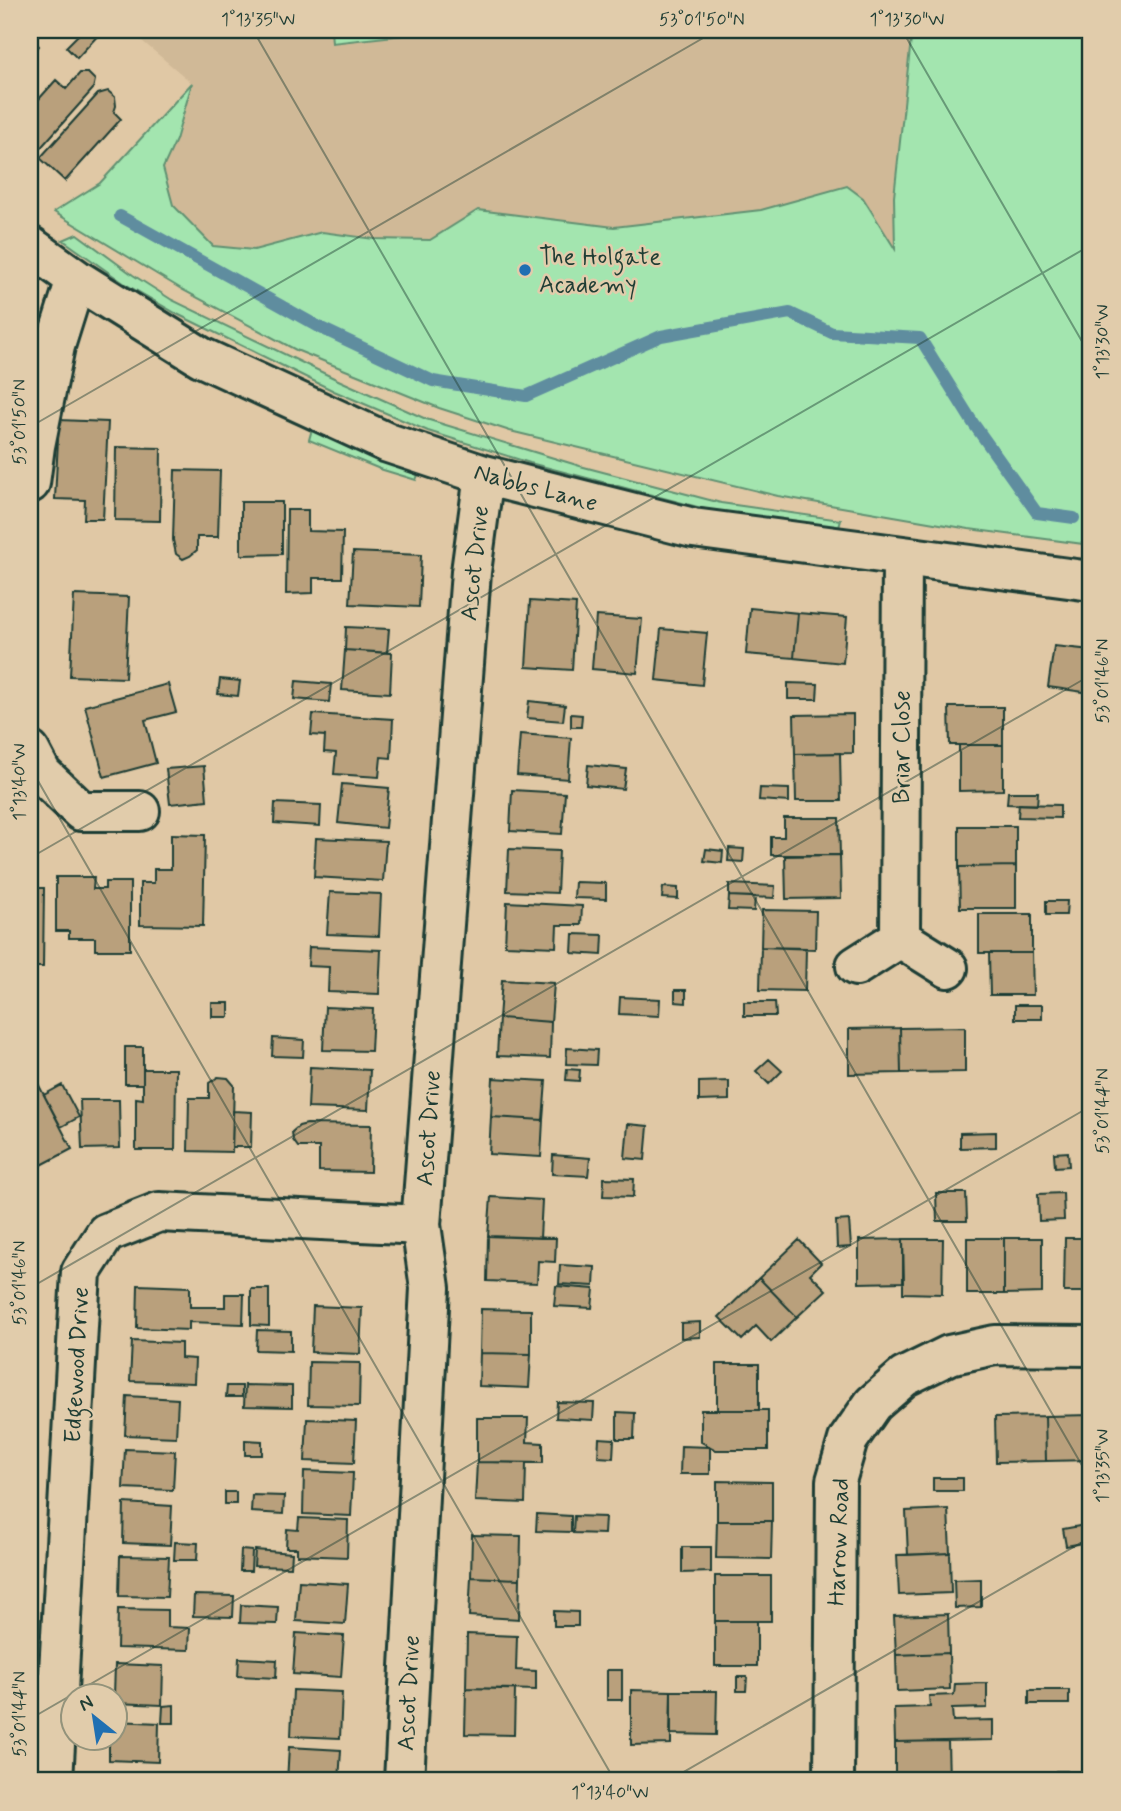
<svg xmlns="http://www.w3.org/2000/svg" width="1121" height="1811" viewBox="0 0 1121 1811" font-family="Mynerve,sans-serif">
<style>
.built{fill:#d0b997}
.green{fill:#a3e5af;stroke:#619172;stroke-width:2}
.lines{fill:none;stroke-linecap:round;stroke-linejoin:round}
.stream{stroke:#5e8d9f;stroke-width:12}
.building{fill:#b9a07c;stroke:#1f3d34;stroke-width:2}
.minor-casing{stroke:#1f3d34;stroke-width:44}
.minor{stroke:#e1ccab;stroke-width:38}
.ticks{fill:none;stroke:#1f3d34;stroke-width:2;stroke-opacity:0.45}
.poi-dot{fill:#1f6fb2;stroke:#e1ccab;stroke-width:2.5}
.labels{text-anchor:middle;stroke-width:5;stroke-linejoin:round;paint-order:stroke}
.poi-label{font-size:24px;fill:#1f3d34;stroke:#e1ccab;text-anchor:start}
.street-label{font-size:24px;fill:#1f3d34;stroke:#e1ccab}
.neatline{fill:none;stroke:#1f3d34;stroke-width:2.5}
.ticks-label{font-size:18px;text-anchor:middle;fill:#1f3d34}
</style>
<rect width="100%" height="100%" fill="#e0c8a5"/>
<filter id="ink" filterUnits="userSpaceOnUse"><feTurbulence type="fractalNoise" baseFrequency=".0143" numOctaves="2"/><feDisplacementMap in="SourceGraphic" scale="14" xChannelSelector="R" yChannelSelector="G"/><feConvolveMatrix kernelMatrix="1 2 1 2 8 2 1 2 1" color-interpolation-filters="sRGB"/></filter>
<g filter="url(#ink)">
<path class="built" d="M129,30H912L894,197L895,250L778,496L510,431L439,408L296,350L183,290L54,212L100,183L192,83Z"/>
<path class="green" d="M331,30H449L332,43Z
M912,30H1091V545L969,529L778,496L510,431L439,408L296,350L183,290L54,212L100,183L192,83L176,140L163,168L173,205L213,246L254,250L322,232L374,239L430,240L478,210L614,227L761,210L847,186L863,198L895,249L894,197Z
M77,234L133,275L172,300L336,379L426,419L580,466L721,503L841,520L838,531L709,510L530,463L428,431L334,391L177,314L125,284L63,240Z
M312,429L383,461L418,475L416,480L380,469L309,440Z"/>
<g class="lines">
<path class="stream" d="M120,216L321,328L433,381L526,396L661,336L790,313L832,333L920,338L973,423L1037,513L1074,518"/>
</g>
<path class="building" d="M83,30H103L77,58L66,47Z
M30,37L39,46L30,56Z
M80,73H88L95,80L93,89L36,153L30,148V133L31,131L30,130V109L56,80L66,89Z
M108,91L115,97L116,106L114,112L121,119L65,181L40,158L98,94Z
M59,420L108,422L103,519H84L85,500L55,499Z
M116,447L161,448L160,521L115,520Z
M175,470L220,471L218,537H197V550L190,556L183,559L176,554L173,540Z
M241,502H282V554L241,555Z
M287,510H308V531L343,532L342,578H313V593L286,594Z
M353,552L421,555L419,607L350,604Z
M74,595L129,597L125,678L70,676Z
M530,601L576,604L572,670L526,667Z
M750,608L798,613L794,658L746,654Z
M798,613L847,617L843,663L794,658Z
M596,616L642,619L637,673L592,669Z
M346,627L389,629L387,653L345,650Z
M661,629L707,633L702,685L656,680Z
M1054,646L1091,650V693L1048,687Z
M345,650L392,653L390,693L342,690Z
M220,679L240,681L238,696L218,694Z
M296,681L331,684L329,702L294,699Z
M788,683L818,684L817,699H788Z
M168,684L176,712L145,720L156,763L104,777L85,706Z
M529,701L565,705L563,721L527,718Z
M949,707H1003V745H950Z
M313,714L393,719L391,758L381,757L379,777L334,774L336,753L324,752L325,736L311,735Z
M571,714L582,715L581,727H571Z
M853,714V753L795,754L794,715Z
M520,734L571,738L568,779L517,775Z
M959,745H1003V790L959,791Z
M840,753L841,801H796L795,754Z
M588,765L626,769L623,789L586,785Z
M204,766L207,800L170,804L166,769Z
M342,784L389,788L385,828L338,823Z
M760,788L789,789V802L759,800Z
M512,790L565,793L562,834L510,831Z
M1008,792H1038L1037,805L1007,804Z
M275,803L321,805L320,826L274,823Z
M1019,804L1060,805V818L1018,817Z
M784,818H839L840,855H771V837H784Z
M959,826H1016V866L959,867Z
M171,834L205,835L203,926L140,925V883H154V869H171Z
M316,838L386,841L383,881L314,877Z
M729,848L744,849L743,862L728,861Z
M509,849L559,851L557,893L507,891Z
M706,849L723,851L722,863L704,861Z
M840,855L841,898L786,899L785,856Z
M1016,866V908H960L959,867Z
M56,877H94L93,889H105V882H130V950H95V938H69V931H56Z
M575,882L606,883V899L574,898Z
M729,884L775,886L774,898L729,896Z
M663,887L678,888V899L662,898Z
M30,888H44L43,967H30Z
M330,892L381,894L379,936L327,934Z
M729,896L755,897L754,911L728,910Z
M1046,901H1067L1066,915H1046Z
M507,902L582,906L581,925H557L556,947L505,945Z
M762,910L816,911L815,949L761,947Z
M979,914H1032V953H979Z
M573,934L603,935L602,955L572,953Z
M309,947L381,950L379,994L328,992L329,967L308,966Z
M761,947L806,948L805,991L760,990Z
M989,953H1032L1033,995H990Z
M502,980L554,983L551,1022L499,1018Z
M675,990H686V1003L675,1002Z
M620,997L660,999L659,1016L619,1014Z
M744,1002H775L776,1016H744Z
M212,1003H229V1017H212Z
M1015,1005H1042V1019H1015Z
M325,1007L373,1009L371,1051L323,1050Z
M499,1018L551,1022L550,1058L497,1056Z
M965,1027V1072L901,1073L900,1028Z
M900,1028L901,1073L849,1074V1029Z
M273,1038L304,1040L303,1057L272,1056Z
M125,1047H143V1084H125Z
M567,1048L597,1050L596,1065L566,1064Z
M769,1059L782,1071L769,1084L756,1071Z
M310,1067L370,1070L368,1110L308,1108Z
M143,1069H176L175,1150H136V1098L143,1099Z
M567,1069L580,1070L579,1081L566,1080Z
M32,1072L72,1149L32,1170L30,1165V1074Z
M218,1077L228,1078L234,1085L232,1152L188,1151L189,1098H209V1083Z
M493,1078L546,1081L543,1120L491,1117Z
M729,1081V1100L699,1101V1082Z
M62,1085L79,1117L61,1127L44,1095Z
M80,1100H119L120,1148L82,1149Z
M233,1111L252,1112L251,1147H232Z
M491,1117L543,1120L541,1157L489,1154Z
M307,1124L371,1125L370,1172L319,1171V1147H298L293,1140L292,1132L299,1126Z
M628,1124L648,1126L645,1160L625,1158Z
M996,1132V1147L960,1148V1133Z
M1068,1152L1069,1166L1055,1167L1054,1153Z
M553,1155L590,1158L588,1176L552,1174Z
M604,1178L634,1179L633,1197L603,1196Z
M936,1193H966L967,1221H937Z
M1063,1193L1064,1220L1039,1221L1038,1194Z
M491,1197L542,1200L540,1238L488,1236Z
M849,1220L851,1247L837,1248L836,1221Z
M488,1236L556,1238L555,1262L538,1261L537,1283L487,1281Z
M967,1238H1004V1294H967Z
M1004,1238H1042V1293L1004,1294Z
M1065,1238H1091V1292H1064Z
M903,1239H943L942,1294L903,1293Z
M903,1239L904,1282L859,1283V1240Z
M799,1240L821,1263L810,1274L826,1290L797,1317L759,1278Z
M560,1265L595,1267L594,1286L559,1284Z
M759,1278L797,1317L771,1342L756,1326L742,1340L719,1317Z
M138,1285L190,1287V1307H225V1294H244L243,1324L189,1322V1330L137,1328Z
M556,1286L594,1289L592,1308L554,1306Z
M251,1289H269V1326L251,1325Z
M313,1306L362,1308L360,1354L311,1352Z
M481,1309L531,1310V1354L480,1353Z
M700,1322V1337L681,1338V1323Z
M257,1330L291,1331V1351L256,1350Z
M132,1341L181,1343V1358L195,1359L194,1383L130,1381Z
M480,1353L531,1354L529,1388L479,1386Z
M309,1362L360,1363L359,1406L308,1405Z
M717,1364H759V1410H717Z
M245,1385L292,1386V1407L244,1406Z
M227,1386H242V1397H226Z
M127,1396L178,1399L176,1437L125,1435Z
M557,1402L594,1403L593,1420L556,1418Z
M701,1410H768V1450H716L701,1442Z
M617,1412L635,1413L634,1439H617Z
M1091,1415V1460L1046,1461L1045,1416Z
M1045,1416L1046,1461L996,1462L995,1417Z
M477,1418H528L527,1442L543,1443V1463L477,1462Z
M307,1419L356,1421L354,1463L305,1461Z
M599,1438L614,1439L613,1458L598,1457Z
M245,1440L262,1441V1455H245Z
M681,1446L710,1447V1474H680Z
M125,1449L175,1451L173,1490L123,1488Z
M477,1462L526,1463L525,1503L475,1501Z
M304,1471L353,1473L351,1516L303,1514Z
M933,1478H963V1491H933Z
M717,1481L772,1482V1521H717Z
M225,1492H236V1504H225Z
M252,1495L284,1496L283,1514L251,1512Z
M124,1503L172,1506L170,1545L123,1543Z
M948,1509L950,1553L908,1555L906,1511Z
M537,1514L571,1516V1532L536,1531Z
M574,1516L605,1517L604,1534L573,1533Z
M299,1518L348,1520L347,1557L297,1555V1548H286L287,1529L298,1530Z
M717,1521H772L771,1559L716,1558Z
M1085,1525L1088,1542L1066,1546L1063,1529Z
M472,1535L521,1536L520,1579L471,1577Z
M175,1542L198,1543L197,1560H174Z
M682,1547H711V1572L682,1573Z
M241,1550L252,1551L251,1571H240Z
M255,1550L292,1553L291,1567L254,1566Z
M950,1553L951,1593L899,1595L897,1555Z
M120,1556L169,1557L167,1597L119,1596Z
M715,1576H771V1621H715Z
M471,1577L520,1579L519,1619L469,1616Z
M981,1579V1607L955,1608L954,1580Z
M299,1581L348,1584L345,1624L296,1621Z
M194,1595L234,1596L233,1617L193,1616Z
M241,1605L278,1607L277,1624L240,1623Z
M118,1609L167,1610V1627L190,1628L189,1650L117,1648Z
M554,1611L578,1612V1626H554Z
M948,1614L949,1653L896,1655L894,1616Z
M715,1621H757V1666H715Z
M296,1633L344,1636L341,1677L293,1674Z
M467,1634L517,1636L516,1670L536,1671V1690L466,1688Z
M949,1653L950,1689L897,1691L896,1655Z
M239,1658L277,1660L276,1678L238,1676Z
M115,1664L163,1666L162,1705L116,1703V1696H114Z
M607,1670H622V1700H607Z
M737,1677H747L746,1691H737Z
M987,1683V1708L952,1709L953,1721L993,1720V1740L895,1742L894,1708L930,1707L929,1696L954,1695L955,1684Z
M466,1688L515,1689L514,1735L465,1734Z
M293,1690L342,1692L340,1738L291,1736Z
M631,1690L671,1691V1744L631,1745Z
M1029,1690H1069V1704H1029Z
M671,1691H717L716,1735L670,1734Z
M174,1705V1723H162L163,1706Z
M116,1721L159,1723L158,1762L109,1760V1738H116Z
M948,1741L949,1781H895V1742Z
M289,1747L341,1750L339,1781H287Z
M951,1771H981V1781H951Z
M1056,1771H1067V1781H1055Z
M110,1779L162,1781H110Z"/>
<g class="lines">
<defs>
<path id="minor" d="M30,246L76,279L201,357L388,443L484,475L693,528L1091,581
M30,483L35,446L55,346L76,279
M30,751L42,774L81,811H140
M900,938L902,556
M856,966L900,938L948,968
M53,1781L81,1272L106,1233L159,1212L421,1225
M404,1781L430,1288L421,1225L471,572L484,475
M834,1781L836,1481L848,1440L873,1404L904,1377L949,1355L995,1345L1091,1346"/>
</defs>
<use href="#minor" class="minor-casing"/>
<use href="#minor" class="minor"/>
</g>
</g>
<path class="ticks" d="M253,30L1091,1481M902,30L1091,357M30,427L717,30M30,767L615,1781M30,858L1091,245M30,1288L1091,675M30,1719L1091,1106M668,1781L1091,1537"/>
<circle class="poi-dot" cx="525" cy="270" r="7"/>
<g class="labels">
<g class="poi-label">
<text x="539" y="264">The Holgate<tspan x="539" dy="28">Academy</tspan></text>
</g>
<g class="street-label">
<text transform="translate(536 487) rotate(15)" y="8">Nabbs Lane</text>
<text transform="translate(474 563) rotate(-84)" y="8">Ascot Drive</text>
<text transform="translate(901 747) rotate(-90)" y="8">Briar Close</text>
<text transform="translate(428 1128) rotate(-86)" y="8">Ascot Drive</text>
<text transform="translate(76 1365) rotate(-87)" y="8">Edgewood Drive</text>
<text transform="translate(838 1542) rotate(-88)" y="8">Harrow Road</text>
<text transform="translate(408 1693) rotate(-87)" y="8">Ascot Drive</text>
</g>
</g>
<rect width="1121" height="1811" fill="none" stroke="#e1ccab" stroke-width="77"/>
<g transform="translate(94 1717) rotate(330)"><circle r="33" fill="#e1ccab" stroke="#93937b" stroke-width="2"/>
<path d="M0-5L12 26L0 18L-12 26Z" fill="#1f6fb2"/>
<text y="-10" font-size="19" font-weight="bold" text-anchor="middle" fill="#1f3d34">N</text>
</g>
<rect x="38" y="38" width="1044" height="1734" class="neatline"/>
<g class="ticks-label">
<text x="258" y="25">1°13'35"W</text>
<text x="702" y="25">53°01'50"N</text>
<text x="907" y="25">1°13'30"W</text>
<text transform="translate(1102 342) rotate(-90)" y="6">1°13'30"W</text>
<text transform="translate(19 422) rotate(-90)" y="6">53°01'50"N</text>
<text transform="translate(1102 681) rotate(-90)" y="6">53°01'46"N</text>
<text transform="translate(19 782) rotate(-90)" y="6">1°13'40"W</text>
<text transform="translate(1102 1111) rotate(-90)" y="6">53°01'44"N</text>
<text transform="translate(19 1283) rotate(-90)" y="6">53°01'46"N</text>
<text transform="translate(1102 1466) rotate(-90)" y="6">1°13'35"W</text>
<text transform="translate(19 1714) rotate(-90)" y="6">53°01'44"N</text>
<text x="610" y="1798">1°13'40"W</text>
</g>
</svg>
